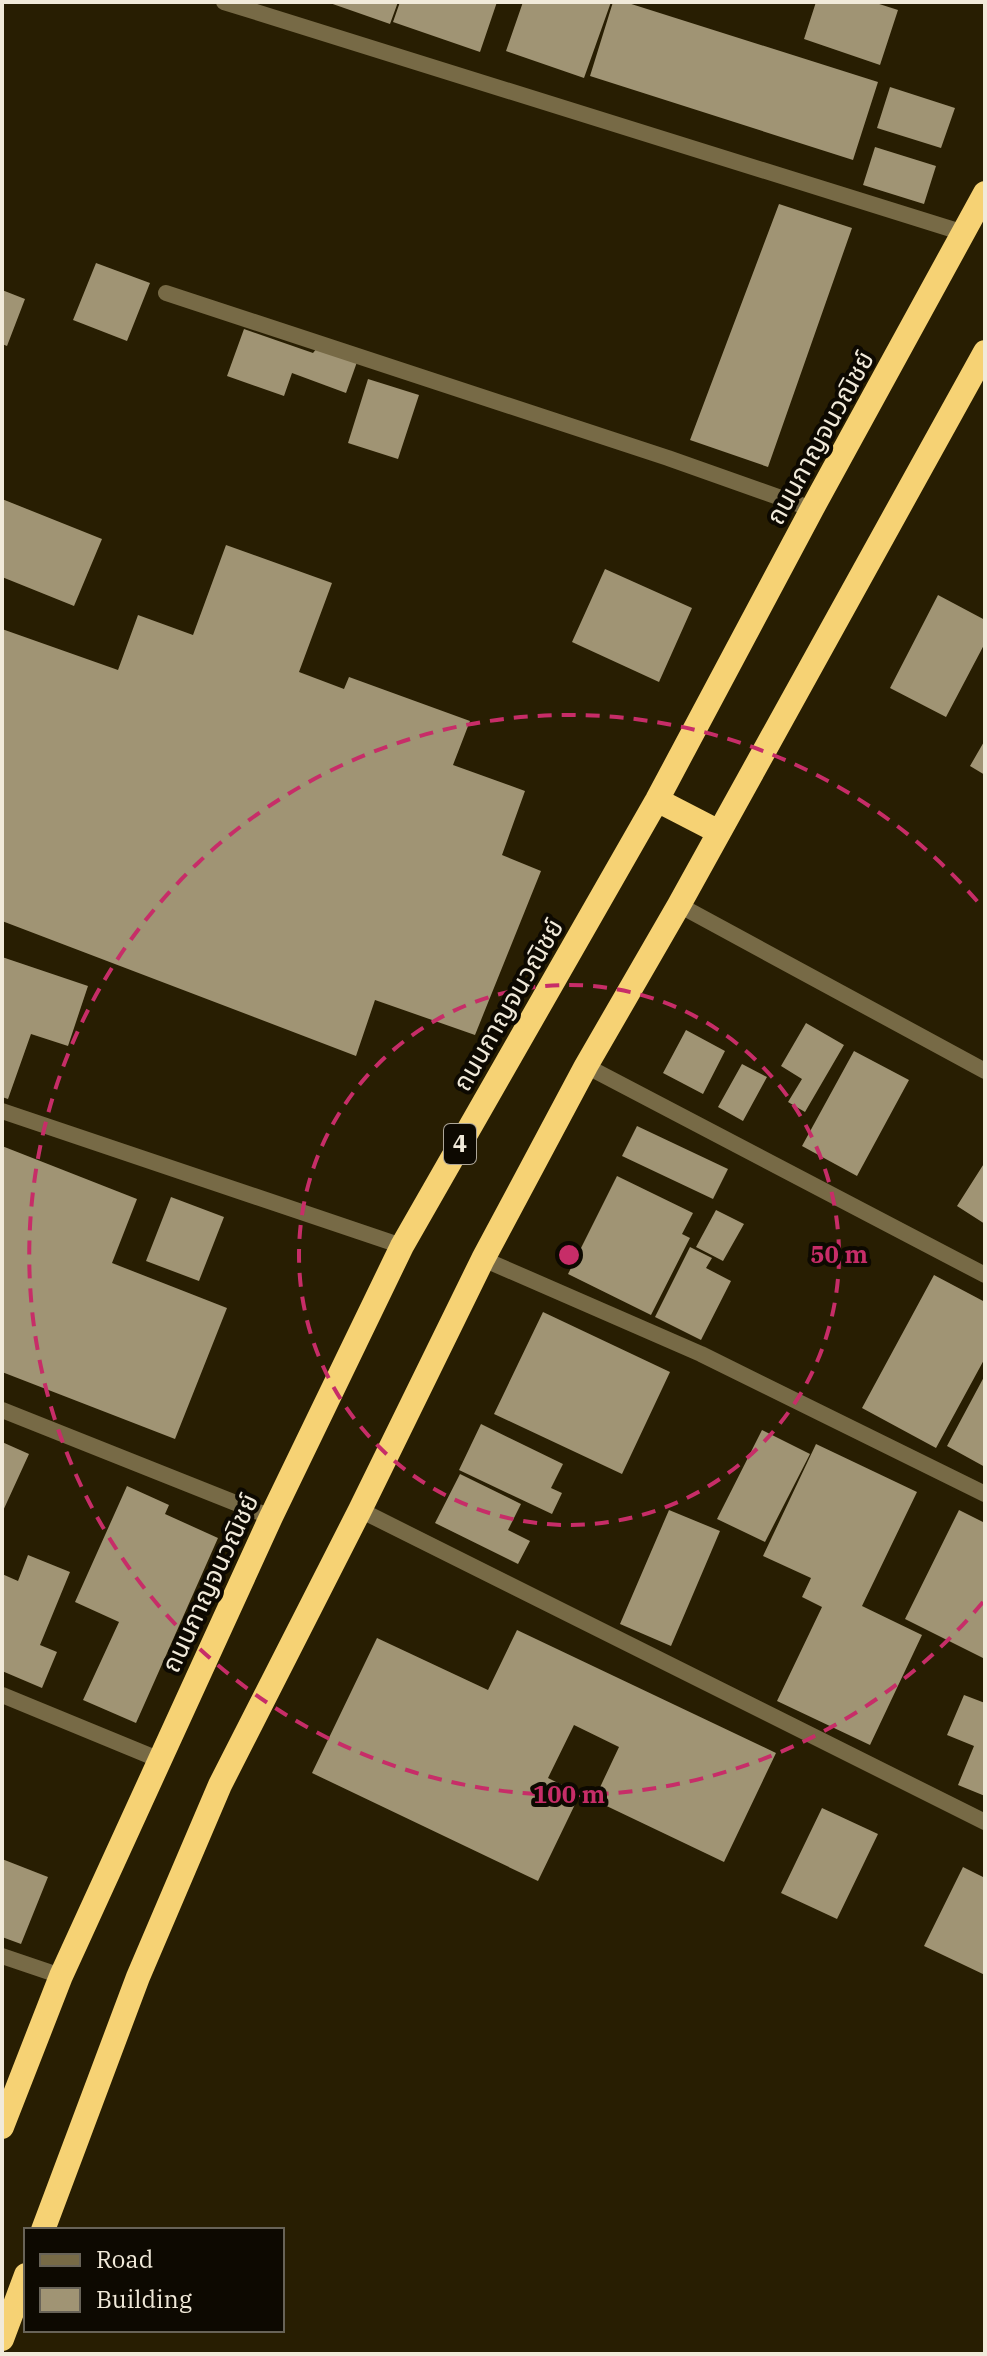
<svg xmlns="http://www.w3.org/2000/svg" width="987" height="2356" viewBox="0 0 987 2356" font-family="'IBM Plex Serif','Noto Sans Thai',serif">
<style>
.building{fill:#a09474}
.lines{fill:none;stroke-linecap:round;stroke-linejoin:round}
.lane{stroke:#776a46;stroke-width:16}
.street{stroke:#776a46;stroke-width:16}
.highway{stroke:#f6d274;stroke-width:24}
.ring{fill:none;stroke:#c72d68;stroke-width:4;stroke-dasharray:14 10}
.labels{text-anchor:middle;stroke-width:8;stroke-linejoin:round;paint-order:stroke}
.shield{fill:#0d0901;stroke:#ada699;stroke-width:2}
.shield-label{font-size:24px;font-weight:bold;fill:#f1eada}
.street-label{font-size:26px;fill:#f1eada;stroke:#0d0901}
.centre{fill:#c72d68;stroke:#0d0901;stroke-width:4}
.ring-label{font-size:24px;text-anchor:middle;font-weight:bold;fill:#c72d68;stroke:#0d0901;stroke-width:8;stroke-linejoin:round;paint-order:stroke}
</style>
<rect width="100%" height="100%" fill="#281e02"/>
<path class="building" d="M327,2H398L390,24Z
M400,2H497L480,52L393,22Z
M523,2H611L584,78L506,51Z
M613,2H625L878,82L853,160L590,76Z
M816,2H873L898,10L880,65L804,39Z
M890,87L955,108L941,148L877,128Z
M875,147L936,166L924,204L863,185Z
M779,204L852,228L768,467L690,440Z
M96,263L150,283L127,341L73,320Z
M2,290L25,299L7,346L2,344Z
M244,329L313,353L317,348L357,362L346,393L292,373L284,396L227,376Z
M368,379L419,395L398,459L348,443Z
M2,499L102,539L74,606L2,577Z
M226,545L332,583L299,672L344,689L349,677L470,721L453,765L525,791L502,855L541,871L475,1035L375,1000L356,1056L2,921V629L118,670L138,615L193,635Z
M605,569L692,608L659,682L572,642Z
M938,595L985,620V643L946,717L890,688Z
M985,740V775L970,766Z
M2,957L88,986L68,1046L31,1034L8,1099L2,1097Z
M806,1023L844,1045L805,1112L788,1102L802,1079L781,1066Z
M686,1030L725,1051L703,1094L663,1073Z
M854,1051L909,1080L857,1176L802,1146Z
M742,1064L767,1077L743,1121L718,1107Z
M637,1126L728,1169L713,1199L622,1156Z
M2,1146L137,1199L112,1263L227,1308L175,1439L2,1372Z
M985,1162V1224L957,1206Z
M617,1176L693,1213L682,1234L690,1238L651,1315L568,1274Z
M171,1197L224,1217L199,1281L146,1261Z
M716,1210L744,1224L723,1261L696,1247Z
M690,1247L712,1258L706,1268L731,1281L701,1340L655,1317Z
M934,1275L985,1302V1358L936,1448L862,1408Z
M543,1312L670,1372L622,1474L494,1414Z
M985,1375V1467L947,1446Z
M481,1424L563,1464L551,1488L562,1493L552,1514L459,1470Z
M762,1430L810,1454L765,1542L717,1519Z
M2,1442L29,1454L2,1513Z
M816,1444L917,1492L862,1606L922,1635L870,1745L777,1701L822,1607L802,1597L811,1578L763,1556Z
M460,1474L521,1504L508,1530L530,1541L518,1564L435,1523Z
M127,1486L169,1505L165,1514L218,1538L136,1723L83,1700L119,1622L75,1602Z
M669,1510L720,1531L671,1646L620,1624Z
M959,1510L985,1523V1659L905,1619Z
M28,1555L70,1572L40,1645L57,1652L42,1688L2,1671V1574L18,1581Z
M517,1630L776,1753L724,1862L594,1800L619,1747L574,1725L548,1778L580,1794L538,1881L312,1773L377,1638L488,1690Z
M964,1695L985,1703V1796L958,1785L974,1746L947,1735Z
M822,1808L878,1834L837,1919L781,1893Z
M2,1859L48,1877L21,1944L2,1937Z
M963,1867L985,1878V1975L924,1946Z"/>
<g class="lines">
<path class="lane" d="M679,905L985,1071
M2,1111L402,1246"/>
<path class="street" d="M224,2L964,233
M166,293L668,458L812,509
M586,1066L985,1275
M483,1259L701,1354L985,1494
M2,1410L271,1517
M360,1510L985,1822
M2,1695L160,1760
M2,1956L61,1976"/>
<path class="highway" d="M657,800L719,832
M2,2127L61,1976L271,1517L402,1246L657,800L812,509L985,193
M43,2230L138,1977L220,1785L360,1510L483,1259L586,1066L679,905L985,352
M2,2339L26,2275"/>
</g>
<g class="ring">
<circle cx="569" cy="1255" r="270"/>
<path d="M983 1602A540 540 0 1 1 983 908"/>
</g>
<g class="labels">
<rect class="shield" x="444" y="1124" width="32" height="40" rx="6"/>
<g class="shield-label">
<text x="460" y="1152">4</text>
</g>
<g class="street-label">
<text transform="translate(820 438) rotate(-61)" y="9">ถนนกาญจนวณิชย์</text>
<text transform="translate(508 1005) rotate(-60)" y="9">ถนนกาญจนวณิชย์</text>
<text transform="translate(210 1583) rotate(-65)" y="9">ถนนกาญจนวณิชย์</text>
</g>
</g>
<circle cx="569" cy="1255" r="12" class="centre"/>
<g class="ring-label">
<text x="839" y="1263">50 m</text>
<text x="569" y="1803">100 m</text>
</g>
<rect width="987" height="2356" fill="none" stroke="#f1eada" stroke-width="8"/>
<rect x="24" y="2228" width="260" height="104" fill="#0d0901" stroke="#686358" stroke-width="2"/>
<rect x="40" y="2254" width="40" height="12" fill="#776a46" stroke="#686358" stroke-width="2"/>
<text x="96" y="2268" font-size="24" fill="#f1eada">Road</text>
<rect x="40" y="2288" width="40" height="24" fill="#a09474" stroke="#686358" stroke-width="2"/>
<text x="96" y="2308" font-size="24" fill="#f1eada">Building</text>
</svg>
